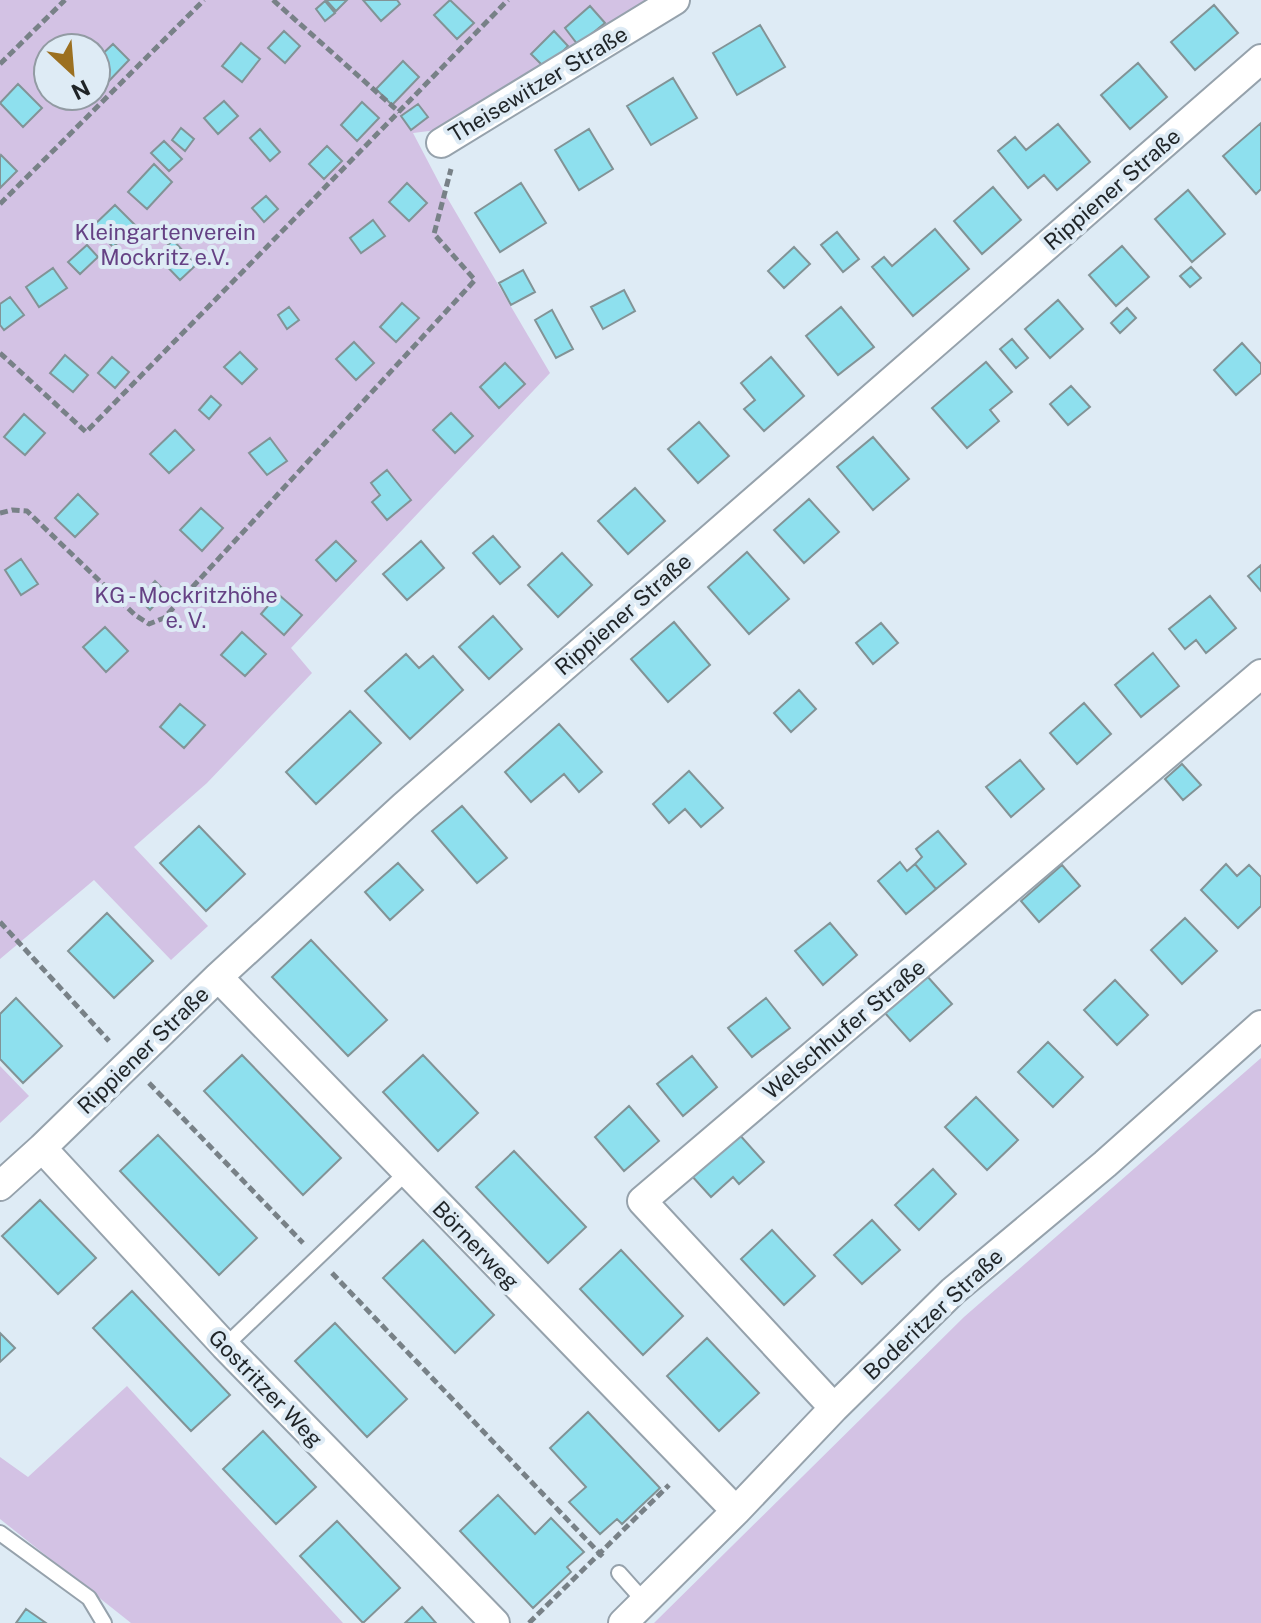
<svg xmlns="http://www.w3.org/2000/svg" width="1261" height="1623" viewBox="0 0 1261 1623" font-family="'Public Sans',sans-serif">
<style>
.green{fill:#d3c2e4;fill-rule:evenodd}
.building{fill:#8ee0ee;stroke:#829396;stroke-width:2}
.lines{fill:none;stroke-linecap:round;stroke-linejoin:round}
.service-casing{stroke:#96a2ac;stroke-width:18}
.minor-casing{stroke:#96a2ac;stroke-width:32}
.path{stroke:#788187;stroke-width:5;stroke-dasharray:8 4;stroke-linecap:butt}
.service{stroke:#fff;stroke-width:14}
.minor{stroke:#fff;stroke-width:28}
.labels{text-anchor:middle;stroke-width:8;stroke-linejoin:round;paint-order:stroke}
.street-label{font-size:22px;fill:#1f2427;stroke:#deebf5}
.park-label{font-size:22px;fill:#654184;stroke:#deebf5}
</style>
<rect width="100%" height="100%" fill="#deebf5"/>
<path class="green" d="M0,0H654L437,130L413,133L445,194L550,373L291,648L312,673L207,783L134,847L208,926L171,960L94,880L0,959ZM48,48H96V96H48Z
M1261,1058V1623H654L964,1317Z
M0,1066L29,1096L0,1123Z
M127,1386L343,1623H131L0,1519V1457L28,1477Z"/>
<path class="building" d="M326,0H347L336,11Z
M363,0H397L400,4L381,21Z
M450,0L474,23L457,39L434,15Z
M325,1L335,13L325,21L316,9Z
M1214,5L1238,33L1195,70L1171,42Z
M590,6L605,23L578,45L565,28Z
M760,25L785,67L737,95L713,53Z
M284,31L300,46L285,63L268,48Z
M554,31L568,46L546,69L531,54Z
M241,43L260,59L242,82L222,66Z
M113,44L129,60L107,83L96,72V60Z
M403,61L419,77L392,105L376,89Z
M1138,63L1167,97L1130,129L1101,95Z
M673,78L697,118L651,145L627,106Z
M18,84L42,108L23,127L0,103Z
M224,101L238,116L218,134L204,118Z
M362,102L379,118L357,141L341,125Z
M418,104L428,117L411,130L401,116Z
M1261,123V189L1256,194L1223,156Z
M1058,124L1090,162L1057,190L1044,175L1028,188L998,151L1015,137L1026,150Z
M181,128L194,139L185,151L172,140Z
M260,129L280,152L270,161L250,138Z
M589,129L613,169L579,190L555,150Z
M164,141L182,159L169,171L151,153Z
M327,146L342,161L324,179L309,164Z
M1,155L17,171L0,188V157Z
M154,164L172,182L147,209L128,192Z
M407,183L427,203L409,221L389,202Z
M521,183L546,223L500,252L475,213Z
M993,187L1021,220L982,254L954,221Z
M1188,190L1225,234L1192,262L1155,219Z
M266,196L278,209L264,222L252,208Z
M115,205L136,226L113,247L93,226Z
M373,220L385,236L361,253L350,238Z
M935,229L969,269L913,316L872,267L884,257L892,266Z
M837,232L859,259L843,272L821,245Z
M173,240L196,265L180,280L157,256Z
M87,245L98,257L80,274L68,262Z
M1122,246L1149,277L1116,306L1089,275Z
M794,247L810,264L784,288L768,271Z
M1191,267L1201,278L1190,287L1180,276Z
M53,268L67,288L39,307L26,287Z
M523,270L535,292L511,305L499,283Z
M624,290L635,311L603,329L591,307Z
M10,297L24,315L4,330L0,325V304Z
M1058,300L1083,329L1050,358L1025,329Z
M402,303L419,318L396,342L380,327Z
M289,307L299,320L287,329L278,315Z
M841,307L874,347L838,375L806,336Z
M1127,308L1136,318L1120,333L1111,323Z
M552,310L573,349L556,358L535,320Z
M1012,339L1028,358L1016,368L1000,349Z
M354,342L374,363L356,380L336,359Z
M1242,343L1261,364V373L1236,395L1214,370Z
M240,352L257,369L242,384L224,367Z
M65,355L88,375L73,392L50,373Z
M112,357L129,372L115,388L98,373Z
M771,357L804,396L764,431L744,409L755,400L741,383Z
M986,362L1012,392L990,410L999,421L967,448L932,408Z
M505,363L525,384L499,408L480,387Z
M1071,386L1090,407L1068,425L1050,404Z
M211,396L221,405L209,419L199,410Z
M451,413L473,436L455,453L433,430Z
M24,414L45,433L25,455L4,437Z
M699,422L729,456L698,483L668,449Z
M175,430L194,450L169,473L150,454Z
M873,437L909,479L873,510L837,467Z
M270,438L287,461L267,475L249,453Z
M387,470L411,500L387,520L372,502L380,495L371,483Z
M635,488L665,521L628,554L598,521Z
M78,494L98,514L75,537L55,518Z
M809,499L839,532L804,563L774,530Z
M201,508L223,528L202,551L180,530Z
M493,536L520,567L500,584L473,553Z
M336,541L356,561L336,581L316,560Z
M421,541L444,568L407,600L383,574Z
M747,552L789,599L749,634L708,587Z
M562,553L592,585L558,617L528,585Z
M21,559L38,584L21,595L5,570Z
M1261,565V591L1248,576Z
M155,581L166,592L150,610L139,599Z
M278,594L302,615L284,635L261,614Z
M1210,596L1236,628L1206,653L1196,640L1185,649L1169,629Z
M493,616L522,649L489,679L459,647Z
M674,622L710,665L668,702L631,659Z
M881,623L898,643L873,664L856,643Z
M105,627L128,651L106,672L83,647Z
M242,632L266,654L245,676L221,655Z
M1153,653L1179,686L1141,717L1115,685Z
M406,654L419,668L433,656L463,690L410,739L365,691Z
M799,690L816,709L791,732L774,713Z
M1084,703L1111,734L1077,764L1050,733Z
M180,704L205,725L184,748L160,727Z
M350,711L381,743L316,804L286,772Z
M559,724L602,772L579,792L564,774L531,802L505,772Z
M1020,760L1044,789L1011,817L986,787Z
M1182,764L1201,785L1183,800L1165,779Z
M689,771L723,808L701,827L685,809L669,823L653,804Z
M462,806L507,858L477,883L432,831Z
M199,826L245,874L206,911L160,863Z
M938,831L966,864L936,889L915,864L922,857L916,849Z
M900,862L907,871L915,864L936,889L906,914L878,881Z
M398,863L423,890L390,920L365,892Z
M1226,864L1237,876L1249,865L1261,877V906L1238,928L1201,890Z
M1062,865L1080,886L1039,922L1021,901Z
M107,913L153,961L114,998L68,951Z
M1185,918L1217,951L1182,984L1151,950Z
M830,923L857,955L823,985L795,951Z
M311,940L387,1020L348,1056L272,977Z
M927,976L952,1004L910,1041L885,1013Z
M1115,980L1148,1015L1117,1045L1084,1010Z
M16,998L62,1046L23,1083L0,1059V1014Z
M766,998L790,1028L752,1057L728,1028Z
M1048,1042L1083,1077L1053,1107L1018,1072Z
M242,1055L341,1158L303,1195L204,1091Z
M423,1055L478,1113L438,1151L383,1092Z
M692,1056L717,1087L683,1116L657,1084Z
M976,1097L1018,1140L987,1170L945,1127Z
M629,1106L659,1141L624,1171L595,1137Z
M738,1133L764,1162L739,1184L733,1177L711,1197L691,1175Z
M158,1135L257,1238L219,1275L120,1171Z
M514,1151L586,1227L548,1263L476,1187Z
M933,1169L956,1194L919,1230L895,1205Z
M40,1200L96,1258L58,1294L2,1236Z
M872,1220L900,1250L862,1284L834,1255Z
M772,1230L815,1276L784,1305L741,1259Z
M423,1240L494,1315L455,1353L383,1278Z
M621,1250L683,1316L643,1355L580,1289Z
M132,1291L230,1395L191,1431L93,1328Z
M335,1323L407,1399L367,1437L295,1361Z
M0,1333L15,1348L0,1362Z
M707,1338L759,1393L719,1431L667,1376Z
M588,1412L660,1488L622,1524L617,1519L600,1534L569,1502L586,1487L550,1448Z
M263,1431L316,1487L276,1524L223,1469Z
M498,1495L535,1534L551,1518L584,1552L567,1567L571,1572L533,1608L460,1531Z
M337,1521L400,1588L363,1623L300,1556Z
M422,1607L436,1623H405Z
M26,1609L46,1623H16Z"/>
<g class="lines">
<defs>
<path id="service" d="M225,1346L406,1173
M0,1533L89,1598L104,1623
M619,1573L644,1601"/>
<path id="minor" d="M441,143L675,0
M218,977L736,1511
M42,1148L225,1346L495,1623
M0,1186L42,1148L218,977L404,806L1261,59
M834,1408L642,1201L1261,674
M623,1623L736,1511L834,1408L953,1291L1105,1164L1261,1025"/>
</defs>
<use href="#service" class="service-casing"/>
<use href="#minor" class="minor-casing"/>
<path class="path" d="M273,0L399,112
M0,64L65,0
M0,204L204,0
M0,353L86,432L508,0
M0,513L12,510L27,511L135,615L149,624L164,618L475,280L434,234L451,169
M0,922L109,1041
M149,1083L303,1243
M332,1273L604,1558
M529,1623L669,1485"/>
<use href="#service" class="service"/>
<use href="#minor" class="minor"/>
</g>
<g class="labels">
<g class="street-label">
<text transform="translate(538 84) rotate(-31)" y="8">Theisewitzer Straße</text>
<text transform="translate(1112 189) rotate(-41)" y="8">Rippiener Straße</text>
<text transform="translate(623 614) rotate(-41)" y="8">Rippiener Straße</text>
<text transform="translate(844 1029) rotate(-40)" y="8">Welschhufer Straße</text>
<text transform="translate(143 1050) rotate(-44)" y="8">Rippiener Straße</text>
<text transform="translate(476 1245) rotate(46)" y="8">Börnerweg</text>
<text transform="translate(933 1314) rotate(-43)" y="8">Boderitzer Straße</text>
<text transform="translate(266 1388) rotate(46)" y="8">Gostritzer Weg</text>
</g>
<g class="park-label">
<text x="165" y="240">Kleingartenverein<tspan x="165" dy="25">Mockritz e.V.</tspan></text>
<text x="186" y="603">KG - Mockritzhöhe<tspan x="186" dy="25">e. V.</tspan></text>
</g>
</g>
<g transform="translate(72 72) rotate(154)"><circle r="38" fill="#deebf5" stroke="#929ba3" stroke-width="2"/>
<path d="M0-6L14 30L0 20L-14 30Z" fill="#9c7020"/>
<text y="-12" font-size="22" font-weight="bold" text-anchor="middle" fill="#1f2427">N</text>
</g>
</svg>
